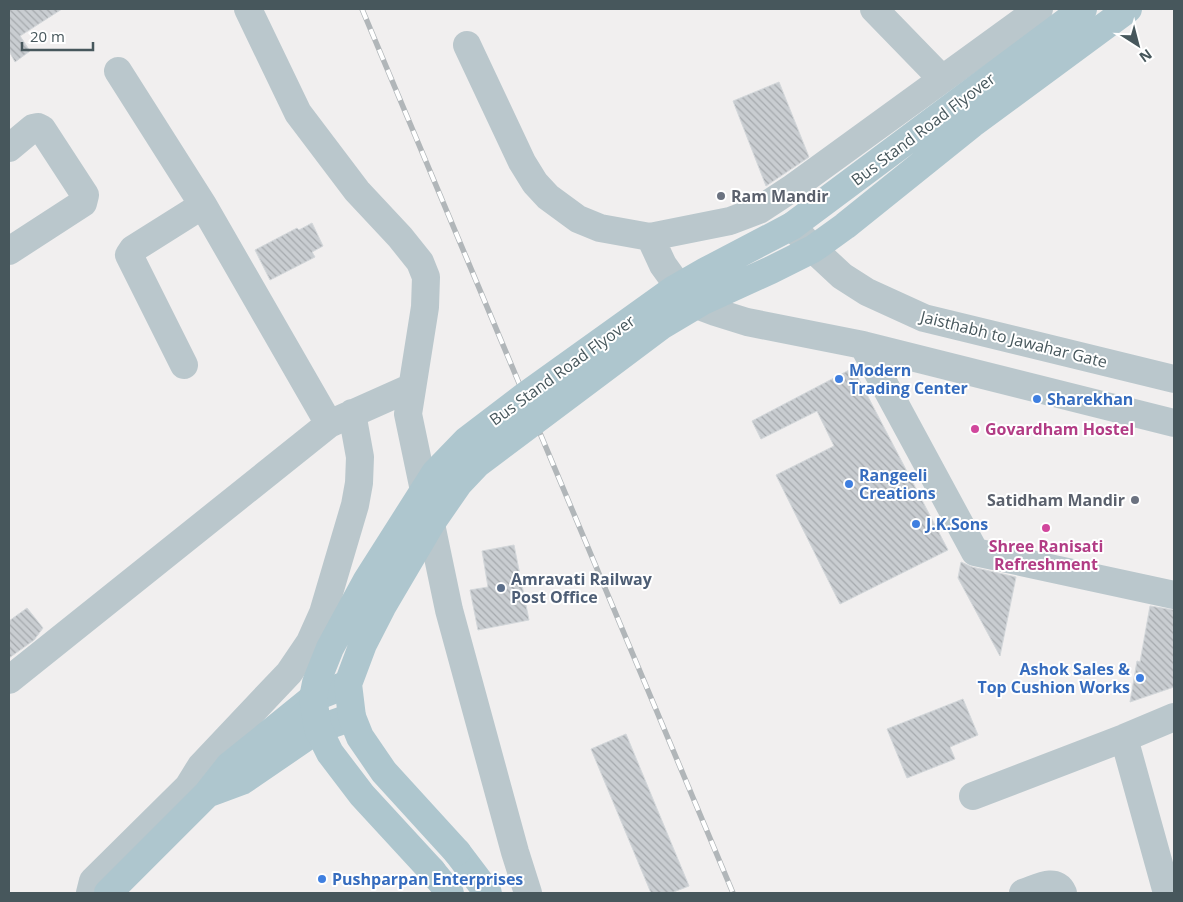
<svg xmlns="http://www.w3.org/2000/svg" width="1183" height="902" viewBox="0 0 1183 902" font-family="'Open Sans',sans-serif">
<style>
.building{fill:url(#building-back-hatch);stroke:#d3d7da}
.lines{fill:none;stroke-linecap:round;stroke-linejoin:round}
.minor{stroke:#bac7cc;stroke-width:28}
.major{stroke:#aec6ce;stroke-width:28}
.rail-casing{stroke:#b1b6b9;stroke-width:5.5}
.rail{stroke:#fff;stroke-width:4;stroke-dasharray:11;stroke-linecap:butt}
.major-bridge{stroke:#aec6ce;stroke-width:28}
.worship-dot{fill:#6b7280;stroke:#fff;stroke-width:2}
.shop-dot{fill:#3f7fe0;stroke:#fff;stroke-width:2}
.hotel-dot{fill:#d1479c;stroke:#fff;stroke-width:2}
.service-dot{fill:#5c6f8a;stroke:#fff;stroke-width:2}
.labels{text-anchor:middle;stroke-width:4;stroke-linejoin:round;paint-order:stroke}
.street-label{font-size:16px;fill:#47575c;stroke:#fff}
.worship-label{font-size:16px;font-weight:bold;fill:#5b616d;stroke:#fff;text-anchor:start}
.shop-label{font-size:16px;font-weight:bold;fill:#366cbe;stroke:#fff;text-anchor:start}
.hotel-label{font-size:16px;font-weight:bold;fill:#b23c85;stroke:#fff;text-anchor:start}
.service-label{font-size:16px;font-weight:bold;fill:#4e5e75;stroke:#fff;text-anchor:start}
</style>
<defs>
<pattern id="building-back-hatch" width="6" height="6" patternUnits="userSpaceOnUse" patternTransform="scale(1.25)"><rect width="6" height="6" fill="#c9cdd1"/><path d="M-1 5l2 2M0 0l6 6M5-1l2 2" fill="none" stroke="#a5a9ad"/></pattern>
</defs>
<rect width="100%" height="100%" fill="#f1efef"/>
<path class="building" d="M9,9H62L20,36L30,51L15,62L9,51Z
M779,82L809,157L766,186L733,101Z
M312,223L323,246L312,252L315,257L270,280L255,250L297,228L299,230Z
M853,368L948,550L840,604L776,475L834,446L817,411L761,439L752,421Z
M514,545L529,620L478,630L470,590L488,587L482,551Z
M961,562L972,567L1016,577L1000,656L958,578Z
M1150,606L1174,610V687L1130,702L1137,661L1140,662Z
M27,608L43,628L34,640L9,658V621Z
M963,699L978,735L950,747L955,759L907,778L887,729Z
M626,734L689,886L671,893H651L591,749Z"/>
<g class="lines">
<path class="minor" d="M248,9L298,113L357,191L400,237L420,262L426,277L425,307L408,414L449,610L515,852L528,893
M874,9L942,79
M467,45L522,162L535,183L548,197L578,219L600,228L650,237L730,221L759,210L791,189L1039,9
M118,71L203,205L329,424
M9,148L33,128L38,127L42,129L85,195L83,203L9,251
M792,226L813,249L842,276L867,292L924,318L1174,379
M650,237L663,265L681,290L699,306L715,312L747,322L863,345L1174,423
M863,345L975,552L1174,595
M184,365L129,255L133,249L203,205
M9,680L329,424L412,387
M1124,738L1167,893
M973,796L1124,738L1174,717
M90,893L93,881L188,787L201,766L289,673L310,642L323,613L355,505L359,483L360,457L352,413
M1023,893C1036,889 1056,876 1063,893"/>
<path class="major" d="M207,794L242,781L318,729L352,717
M457,852L488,893
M432,871L450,893
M108,893L207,794L229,766L313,698L348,684"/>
<defs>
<path id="rail" d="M362,9L733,893"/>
</defs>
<use href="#rail" class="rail-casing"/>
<use href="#rail" class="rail"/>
<path class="major-bridge" d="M457,852L384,772L360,737L352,717L348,684L363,644L382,607L432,522L459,483L477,464L661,326L703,301L771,270L813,249L845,226L972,124L1128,9
M432,871L362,795L330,753L318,729L313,698L316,683L330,648L367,580L435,473L466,441L525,396L673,290L706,271L792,226L1083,9"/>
</g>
<g class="worship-dot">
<circle cx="721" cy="196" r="5"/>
<circle cx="1135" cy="500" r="5"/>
</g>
<g class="shop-dot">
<circle cx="839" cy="379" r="5"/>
<circle cx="1037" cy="399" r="5"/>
<circle cx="849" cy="484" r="5"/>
<circle cx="916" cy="524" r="5"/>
<circle cx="1140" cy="678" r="5"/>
<circle cx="322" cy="879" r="5"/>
</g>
<g class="hotel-dot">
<circle cx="975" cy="429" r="5"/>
<circle cx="1046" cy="528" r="5"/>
</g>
<circle class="service-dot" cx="501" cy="588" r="5"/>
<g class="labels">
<g class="street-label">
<text transform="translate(923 129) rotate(-37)" y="6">Bus Stand Road Flyover</text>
<text transform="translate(1014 339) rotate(14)" y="6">Jaisthabh to Jawahar Gate</text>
<text transform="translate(562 370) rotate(-36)" y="6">Bus Stand Road Flyover</text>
</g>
<g class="worship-label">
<text x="731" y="202">Ram Mandir</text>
<text x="1125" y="506" text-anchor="end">Satidham Mandir</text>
</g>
<g class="shop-label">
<text x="849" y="376">Modern<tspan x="849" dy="18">Trading Center</tspan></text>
<text x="1047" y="405">Sharekhan</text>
<text x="859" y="481">Rangeeli<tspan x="859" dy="18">Creations</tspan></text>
<text x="926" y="530">J.K.Sons</text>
<text x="1130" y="675" text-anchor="end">Ashok Sales &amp;<tspan x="1130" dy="18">Top Cushion Works</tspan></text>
<text x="332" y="885">Pushparpan Enterprises</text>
</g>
<g class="hotel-label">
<text x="985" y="435">Govardham Hostel</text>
<text x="1046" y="552" text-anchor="middle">Shree Ranisati<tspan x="1046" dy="18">Refreshment</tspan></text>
</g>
<g class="service-label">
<text x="511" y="585">Amravati Railway<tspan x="511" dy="18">Post Office</tspan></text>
</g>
</g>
<rect width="1183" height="902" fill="none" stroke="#47575c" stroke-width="20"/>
<g transform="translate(1138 45) rotate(144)" stroke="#ffffff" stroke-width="4" paint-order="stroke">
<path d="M0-4L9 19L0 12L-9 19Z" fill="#47575c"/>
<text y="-8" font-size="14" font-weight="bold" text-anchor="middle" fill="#47575c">N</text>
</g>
<path d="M22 42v8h71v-8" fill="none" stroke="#47575c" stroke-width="2.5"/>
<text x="30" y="42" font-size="15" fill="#47575c" stroke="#ffffff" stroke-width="4" paint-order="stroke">20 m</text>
</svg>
